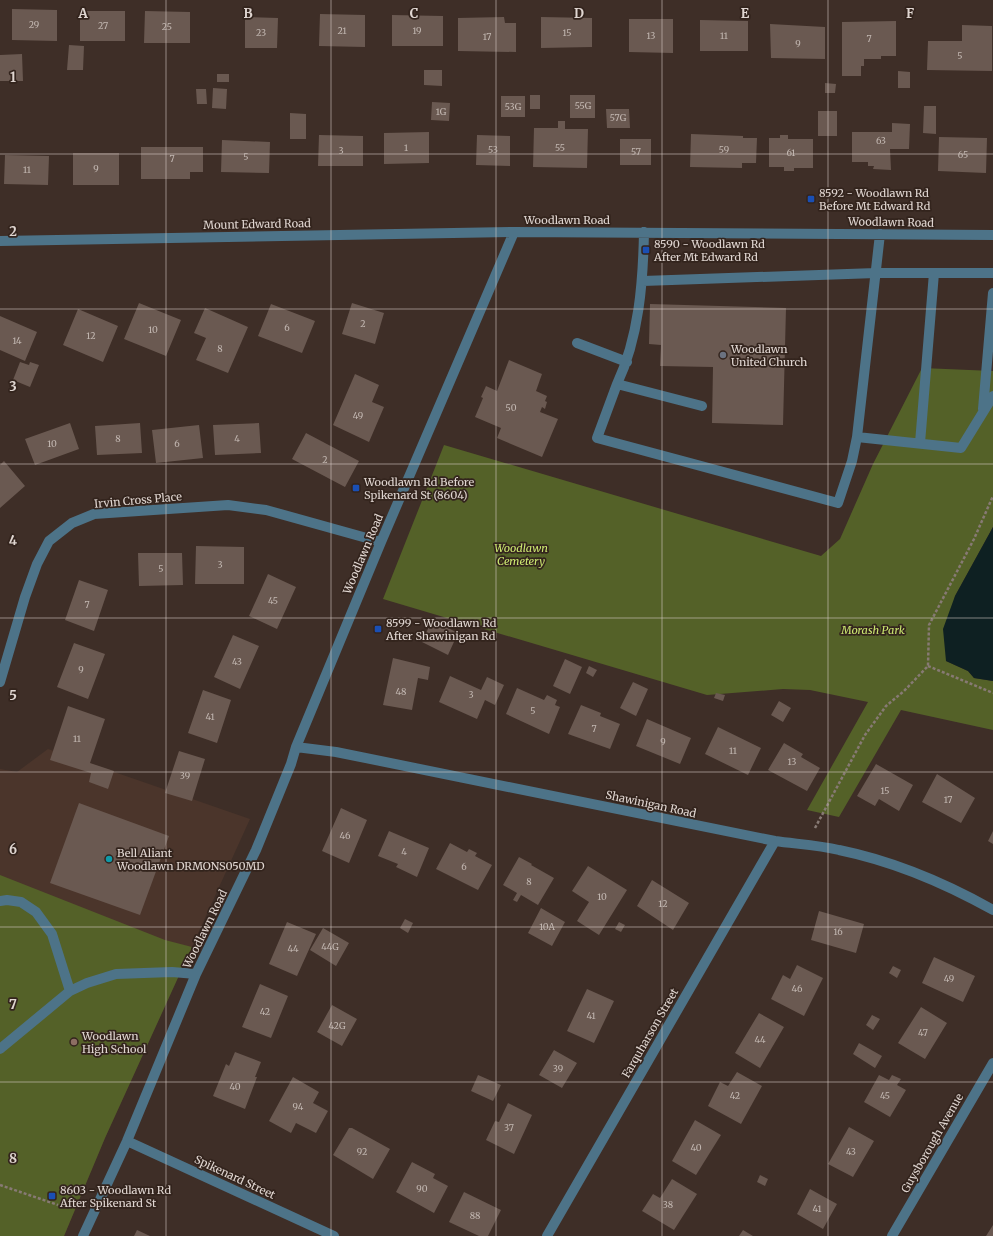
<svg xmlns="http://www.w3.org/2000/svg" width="993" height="1236" viewBox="0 0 993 1236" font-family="Merriweather,serif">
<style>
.built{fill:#4b352b}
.green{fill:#546128}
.water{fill:#0e2022}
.building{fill:#6a5951}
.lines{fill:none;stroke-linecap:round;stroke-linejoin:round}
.path{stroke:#877a74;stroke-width:2.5;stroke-dasharray:3 2;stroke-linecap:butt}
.minor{stroke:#4d7388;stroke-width:10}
.grid{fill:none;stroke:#e0d6d1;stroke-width:1;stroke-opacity:0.55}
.transit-dot{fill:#1a4fb4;stroke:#33241d;stroke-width:1.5}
.worship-dot{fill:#6b7280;stroke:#33241d;stroke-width:1.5}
.culture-dot{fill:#0f9aa8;stroke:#33241d;stroke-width:1.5}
.education-dot{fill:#8d6e63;stroke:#33241d;stroke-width:1.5}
.labels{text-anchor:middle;stroke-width:3.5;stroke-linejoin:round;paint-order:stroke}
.number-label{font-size:9px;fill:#c2b7b1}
.poi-label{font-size:11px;fill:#e0d6d1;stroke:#33241d;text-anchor:start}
.street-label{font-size:11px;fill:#e0d6d1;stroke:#33241d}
.park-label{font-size:11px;font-style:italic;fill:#ceea72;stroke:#33241d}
.grid-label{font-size:13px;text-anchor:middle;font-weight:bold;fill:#e0d6d1;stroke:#33241d;stroke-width:3.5;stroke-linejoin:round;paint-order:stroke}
</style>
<rect width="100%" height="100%" fill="#3e2e27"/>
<path class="built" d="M48,749L250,819L105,1138L64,1236H0V769L17,772Z"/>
<path class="green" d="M922,368L993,371V527L955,596L946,661L968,671L974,678L993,681V730L901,710L839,817L807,810L868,702L810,690L783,689L707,695L383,599L444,445L821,556L840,539L873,464Z
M0,875L165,940L192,947L105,1138L64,1236H0Z"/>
<path class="water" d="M993,527V681L974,678L968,671L946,661L943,629L955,596Z"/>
<path class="building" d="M12,9L57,10V41L12,40Z
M80,11H125V41H80Z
M145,11L190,12V43H144Z
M320,14L365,15V47L319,46Z
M392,15L443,16V46H392Z
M245,17L278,18L277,48H245Z
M504,17L505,23H516V52L458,51V18Z
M541,17L592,18V47L541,48Z
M629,19H673V53L629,52Z
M700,20L748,21V51H700Z
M896,21V56H881V59H864V66H861V76H842V22Z
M770,24L825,27V59L771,58Z
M962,25L992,26V71L927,70L928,41H962Z
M69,45L84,46L83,70H67Z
M22,54L23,81H0V55Z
M424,70H442V86L424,85Z
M898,71L910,72V88H898Z
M217,74H229V82H217Z
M825,83L836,84L835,93H825Z
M213,88L227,89L226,109L212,108Z
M196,89H206L207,104H197Z
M530,95H540V109H530Z
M570,95H595V118H570Z
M501,96H525V117H501Z
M432,102L450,103L449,121L431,120Z
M924,106H936V134L923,133Z
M606,109H629L630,128H607Z
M818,111H837V136H818Z
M290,113L306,114V139H290Z
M558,121H565V129H588L587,168L533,167L534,128H558Z
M892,123L910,124L909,149H890L891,170L873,169L874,166H868V162H852V132H892Z
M429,132V163L384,164V133Z
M691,134L743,136V138H757L756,163H742V168L690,167Z
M319,135L363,136V166H318Z
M477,135L510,136V166L476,165Z
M780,135H788V139H813V168H794V171H784V167H769V138H780Z
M939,137L987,138L986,173L938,171Z
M620,139H651V165H620Z
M222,140L270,142L269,173L221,172Z
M141,147H203V172H190V179H141Z
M73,153H119V185H73Z
M5,155L49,156L48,185L4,184Z
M139,303L181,320L166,356L124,339Z
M352,303L384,313L375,344L342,334Z
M271,304L315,321L302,353L258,336Z
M650,304L786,308L783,425L712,423L713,367L660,366L661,345L649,344Z
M205,308L248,327L228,373L196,360L206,338L194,333Z
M78,309L118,326L103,362L63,345Z
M0,316L37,332L25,361L0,350Z
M509,360L542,374L536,391L547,396L545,401L547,402L545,409L542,407L540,412L558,419L542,457L497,438L501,428L475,417L483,398L481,397L486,386L497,391Z
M20,362L29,365L30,362L39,365L30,387L13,380Z
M355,374L379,385L372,402L384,407L369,442L333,425Z
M70,423L79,449L35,465L25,439Z
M140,423L142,453L97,455L95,426Z
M259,423L261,453L215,455L213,425Z
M199,425L203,458L156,463L152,430Z
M306,433L359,461L345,487L292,459Z
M4,461L25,486L0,508V465Z
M196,546L244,547V584H195Z
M138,553H182L183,585L139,586Z
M268,574L296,587L277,629L249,616Z
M79,580L108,590L94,631L65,620Z
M432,620L458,633L448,655L422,642Z
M233,635L259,646L240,689L214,677Z
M74,643L105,654L88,699L57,687Z
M393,658L430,667L428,680L418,678L412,710L383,705Z
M565,659L582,667L570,694L553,686Z
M589,666L597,670L593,677L586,673Z
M450,676L481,690L487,677L504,685L495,705L485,700L477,719L439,702Z
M633,682L648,689L636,716L620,708Z
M517,688L544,700L547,695L557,700L555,705L560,707L549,734L506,714Z
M203,690L231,700L217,743L188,733Z
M716,693L725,695L723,701L714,698Z
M779,701L791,708L783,722L771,715Z
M581,705L601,713L600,716L620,724L610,749L568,734Z
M68,706L105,719L90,763L114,771L108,789L89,782L91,773L50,760Z
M647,719L691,738L680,764L636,746Z
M718,727L761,748L748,775L705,754Z
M784,743L803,754L801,757L820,768L807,791L768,770Z
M179,751L205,759L192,801L165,793Z
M876,764L913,785L899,811L879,799L875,806L857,796Z
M937,774L975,798L961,823L922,802Z
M79,803L169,836L140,915L50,883Z
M341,808L367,820L349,863L322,851Z
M389,831L429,848L417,877L396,867L398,864L378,856Z
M993,831V844L988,841Z
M450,843L467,852L469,849L477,853L475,856L492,865L478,890L436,869Z
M519,857L532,864L531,865L554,878L538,905L521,895L517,902L513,900L517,893L503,885Z
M588,866L627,890L599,935L577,921L589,902L572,891Z
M652,880L689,903L673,930L637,906Z
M541,908L565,922L552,946L528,933Z
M819,911L864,924L856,953L811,940Z
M405,919L413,923L408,933L400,928Z
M287,922L316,934L297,976L269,964Z
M619,922L625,925L621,932L615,929Z
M323,928L349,943L336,966L310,950Z
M934,957L975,976L963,1002L922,983Z
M797,965L823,978L804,1016L771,999L783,975L790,979Z
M893,966L901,970L897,978L889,973Z
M260,984L288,996L271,1038L242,1027Z
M587,989L614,1001L594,1043L567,1031Z
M332,1005L357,1019L342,1046L317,1032Z
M921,1007L947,1023L925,1059L898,1043Z
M759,1013L784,1027L760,1068L735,1053Z
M872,1015L880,1019L873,1030L866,1025Z
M859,1043L882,1056L875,1068L853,1054Z
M554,1050L577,1063L562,1088L539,1075Z
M235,1052L261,1062L255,1077H257L245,1109L213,1096L226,1064L229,1066Z
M737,1072L762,1086L741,1124L708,1106L720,1082L728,1086Z
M478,1075L501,1085L493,1101L471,1091Z
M879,1075L889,1080L892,1075L901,1079L897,1085L906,1090L890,1117L864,1102Z
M293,1077L319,1092L313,1103L328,1111L316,1133L296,1123L291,1133L269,1121Z
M508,1103L532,1115L514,1154L486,1140L495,1121L499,1122Z
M695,1120L721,1135L696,1175L672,1161Z
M849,1127L874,1141L853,1177L828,1164Z
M349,1128H352L390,1149L373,1179L333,1155Z
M412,1162L435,1174L433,1178L448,1186L434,1213L396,1192Z
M760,1175L768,1179L765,1186L757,1182Z
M672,1179L697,1194L674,1230L642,1211L653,1194L660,1198Z
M810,1189L837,1204L823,1229L797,1214Z
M464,1192L501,1210L488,1236H479L449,1222Z
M993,1225V1236H986Z
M137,1230L150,1236H134Z
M743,1230L753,1236H739Z"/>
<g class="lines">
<path class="path" d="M928,666L993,693
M815,828L865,735L886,706L904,691L928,666L929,625L974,539L993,496
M0,1185L58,1205"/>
<path class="minor" d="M644,232C643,283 639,337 617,384L702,406
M880,234L857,437L961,448L993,396
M0,241L514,232L993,235
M934,273H993
M643,281L876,273H934L920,443
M577,343L627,362
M617,384L597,438L838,503L852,461L857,437
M983,409L993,293
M0,682L25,597L37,564L49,541L72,523L94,514L228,505L266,510L381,542
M296,747L336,752L775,841C796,844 818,845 839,850C893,861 945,883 993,910
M0,901L7,900L21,902L36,912L52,934L70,991
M0,1049L70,991L87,983L116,974L172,972L196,974
M127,1141L334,1236
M83,1236L127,1141L196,974L256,850L291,764L296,747L381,542L514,232
M547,1236L775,841
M892,1236L993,1063"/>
</g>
<path class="grid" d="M166,0V1236M331,0V1236M496,0V1236M662,0V1236M828,0V1236M0,154H993M0,309H993M0,464H993M0,618H993M0,772H993M0,927H993M0,1082H993"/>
<g class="transit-dot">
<rect x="807" y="195" width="8" height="8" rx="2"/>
<rect x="642" y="246" width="8" height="8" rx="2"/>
<rect x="352" y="484" width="8" height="8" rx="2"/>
<rect x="374" y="625" width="8" height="8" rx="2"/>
<rect x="48" y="1192" width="8" height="8" rx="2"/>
</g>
<circle class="worship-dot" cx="723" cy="355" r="4"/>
<circle class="culture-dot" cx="109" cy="859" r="4"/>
<circle class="education-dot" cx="74" cy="1042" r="4"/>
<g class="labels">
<g class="number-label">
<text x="34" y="28">29</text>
<text x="103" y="29">27</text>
<text x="167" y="30">25</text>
<text x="342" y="34">21</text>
<text x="417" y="34">19</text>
<text x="261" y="36">23</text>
<text x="567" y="36">15</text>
<text x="651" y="39">13</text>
<text x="724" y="39">11</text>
<text x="487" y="40">17</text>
<text x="869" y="42">7</text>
<text x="798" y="47">9</text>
<text x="960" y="59">5</text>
<text x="583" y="109">55G</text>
<text x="513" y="110">53G</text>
<text x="441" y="115">1G</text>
<text x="618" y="121">57G</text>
<text x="881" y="144">63</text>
<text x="406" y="151">1</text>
<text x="560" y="151">55</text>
<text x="493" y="153">53</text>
<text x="724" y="153">59</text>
<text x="341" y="154">3</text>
<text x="636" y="155">57</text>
<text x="791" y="156">61</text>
<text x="963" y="158">65</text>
<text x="246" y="160">5</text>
<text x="172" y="162">7</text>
<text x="96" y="172">9</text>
<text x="27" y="173">11</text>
<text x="363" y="327">2</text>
<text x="287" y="331">6</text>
<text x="153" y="333">10</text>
<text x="91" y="339">12</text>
<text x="17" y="344">14</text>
<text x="220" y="352">8</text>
<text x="511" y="411">50</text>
<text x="358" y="419">49</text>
<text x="118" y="442">8</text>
<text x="237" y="442">4</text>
<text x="52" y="447">10</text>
<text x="177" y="447">6</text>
<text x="325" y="463">2</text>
<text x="220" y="568">3</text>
<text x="161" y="572">5</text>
<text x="273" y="604">45</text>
<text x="87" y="608">7</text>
<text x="237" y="665">43</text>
<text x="81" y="673">9</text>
<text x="401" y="695">48</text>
<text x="471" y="698">3</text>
<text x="533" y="714">5</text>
<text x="210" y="720">41</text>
<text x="594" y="732">7</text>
<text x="77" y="742">11</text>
<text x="663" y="745">9</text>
<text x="733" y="754">11</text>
<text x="792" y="765">13</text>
<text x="185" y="779">39</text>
<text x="885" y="794">15</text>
<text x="948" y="803">17</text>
<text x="345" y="839">46</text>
<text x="404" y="855">4</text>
<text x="464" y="870">6</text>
<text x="529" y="885">8</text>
<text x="602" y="900">10</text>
<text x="663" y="907">12</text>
<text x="547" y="930">10A</text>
<text x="838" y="935">16</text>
<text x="330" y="950">44G</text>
<text x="293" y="952">44</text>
<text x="949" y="982">49</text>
<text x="797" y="992">46</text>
<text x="265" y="1015">42</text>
<text x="591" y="1019">41</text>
<text x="337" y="1029">42G</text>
<text x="923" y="1036">47</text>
<text x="760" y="1043">44</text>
<text x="558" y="1072">39</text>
<text x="235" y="1090">40</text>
<text x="735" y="1099">42</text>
<text x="885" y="1099">45</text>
<text x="298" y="1110">94</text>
<text x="509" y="1131">37</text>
<text x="696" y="1151">40</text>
<text x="362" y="1155">92</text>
<text x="851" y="1155">43</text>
<text x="422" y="1192">90</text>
<text x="668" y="1208">38</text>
<text x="817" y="1212">41</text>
<text x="475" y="1219">88</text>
</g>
<g class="poi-label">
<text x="819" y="197">8592 - Woodlawn Rd<tspan x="819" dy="13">Before Mt Edward Rd</tspan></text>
<text x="654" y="248">8590 - Woodlawn Rd<tspan x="654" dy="13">After Mt Edward Rd</tspan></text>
<text x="731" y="353">Woodlawn<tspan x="731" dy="13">United Church</tspan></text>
<text x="364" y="486">Woodlawn Rd Before<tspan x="364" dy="13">Spikenard St (8604)</tspan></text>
<text x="386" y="627">8599 - Woodlawn Rd<tspan x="386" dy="13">After Shawinigan Rd</tspan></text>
<text x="117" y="857">Bell Aliant<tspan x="117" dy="13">Woodlawn DRMONS050MD</tspan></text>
<text x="82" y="1040">Woodlawn<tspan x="82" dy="13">High School</tspan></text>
<text x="60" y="1194">8603 - Woodlawn Rd<tspan x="60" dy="13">After Spikenard St</tspan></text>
</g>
<g class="street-label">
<text x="567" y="224">Woodlawn Road</text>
<text transform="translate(891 222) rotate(1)" y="4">Woodlawn Road</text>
<text transform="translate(257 224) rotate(-1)" y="4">Mount Edward Road</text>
<text transform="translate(138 500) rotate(-5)" y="4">Irvin Cross Place</text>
<text transform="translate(363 554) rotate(-67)" y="4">Woodlawn Road</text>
<text transform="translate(651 804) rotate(12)" y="4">Shawinigan Road</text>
<text transform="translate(205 929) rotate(-64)" y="4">Woodlawn Road</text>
<text transform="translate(650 1033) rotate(-60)" y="4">Farquharson Street</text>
<text transform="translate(932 1143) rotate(-60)" y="4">Guysborough Avenue</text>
<text transform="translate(235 1177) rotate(25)" y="4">Spikenard Street</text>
</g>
<g class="park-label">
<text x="521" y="552">Woodlawn<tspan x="521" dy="13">Cemetery</tspan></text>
<text x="873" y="634">Morash Park</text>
</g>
</g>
<g class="grid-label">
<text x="83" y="18">A</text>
<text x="248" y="18">B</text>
<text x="414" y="18">C</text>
<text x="579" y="18">D</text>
<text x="745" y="18">E</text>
<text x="910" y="18">F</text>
<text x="13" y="82">1</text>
<text x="13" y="236">2</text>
<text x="13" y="391">3</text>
<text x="13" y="545">4</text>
<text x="13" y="700">5</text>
<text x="13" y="854">6</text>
<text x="13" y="1009">7</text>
<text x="13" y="1163">8</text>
</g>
</svg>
